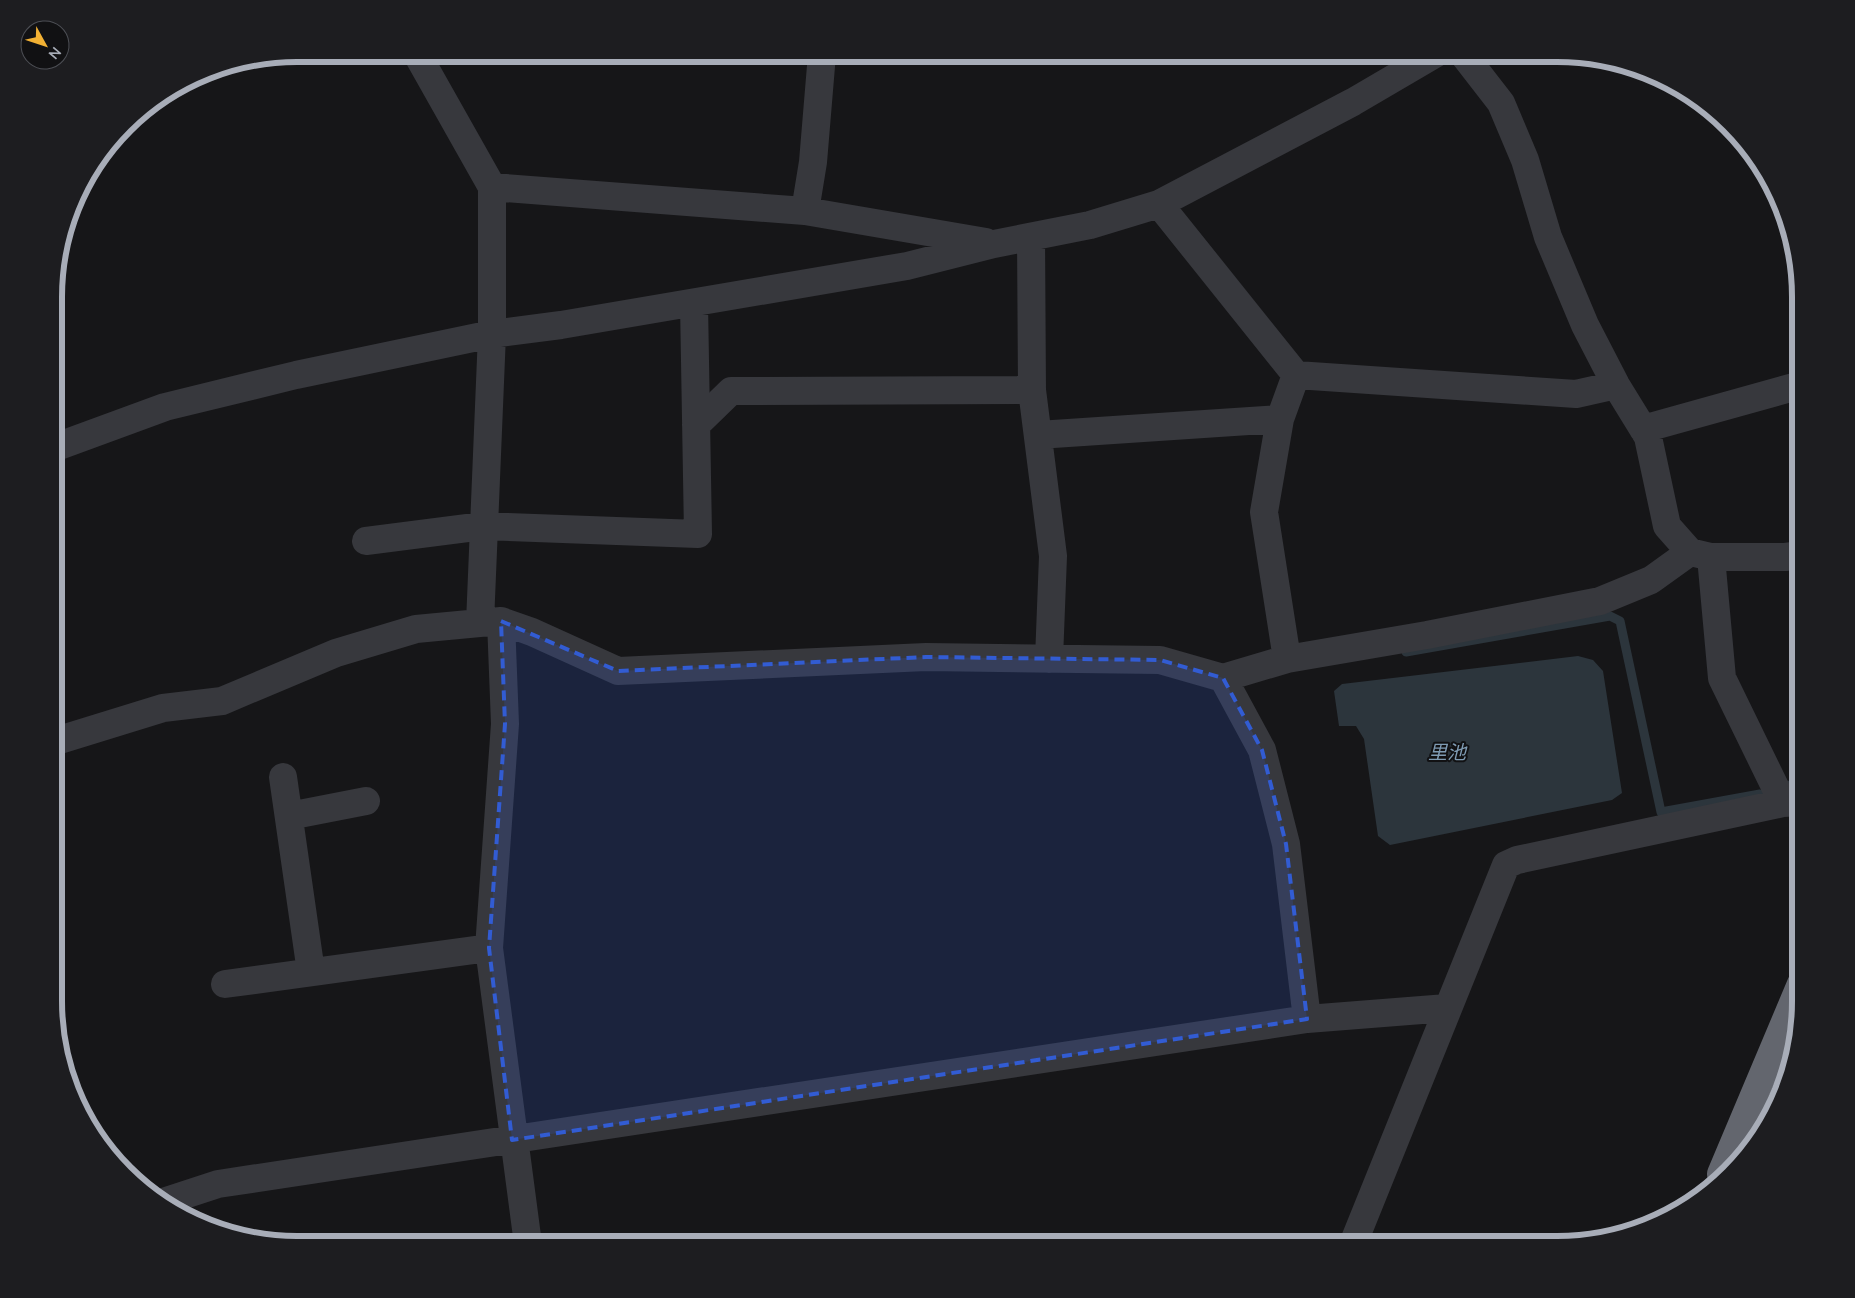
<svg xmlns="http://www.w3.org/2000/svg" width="1855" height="1298" viewBox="0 0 1855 1298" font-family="Mulish,'Noto Sans JP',sans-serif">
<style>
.water{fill:#2c353c}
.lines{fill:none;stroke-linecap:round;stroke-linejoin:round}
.stream{stroke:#2c353c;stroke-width:9}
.minor{stroke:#37383d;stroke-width:28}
.highway{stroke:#63666e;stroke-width:28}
.marked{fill:#325cd3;fill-opacity:0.2;stroke:#325cd3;stroke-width:4;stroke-dasharray:10 6;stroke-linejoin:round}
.labels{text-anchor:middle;stroke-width:4;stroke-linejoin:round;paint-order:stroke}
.water-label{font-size:19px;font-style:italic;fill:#7f9bb3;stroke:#111113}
.rim{fill:none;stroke:#a8adb8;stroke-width:6}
</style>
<rect width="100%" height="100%" fill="#161618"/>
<path class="water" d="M1578,656L1593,660L1603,671L1622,793L1612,800L1390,845L1378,836L1364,739L1356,726H1339L1334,691L1342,684Z"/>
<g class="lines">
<path class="stream" d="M1406,652L1610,616L1620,621L1661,812L1760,794
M1790,785L1801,782"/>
<path class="minor" d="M417,54L492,187L805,211L986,242
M1463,54L1501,103L1525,160L1548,237L1585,325L1616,385L1648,437L1667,526L1690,552L1711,557H1785L1801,555
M1159,204L1296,375L1280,419L1264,512L1287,659
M805,211L813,162L822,54
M1031,237L1032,390L1053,556L1049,659
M1296,375L1576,394L1616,385
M696,425L731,391L1032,390
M1643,429L1801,385
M1038,435L1280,419
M56,447L165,407L296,375L492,334L561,325L907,266L994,244L1090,225L1159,204L1353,102L1435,54
M366,541L483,526L698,534L694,303
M1711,557L1722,678L1783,803
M501,621L505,724L489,948L528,1244
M480,623L492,334V187
M1223,678L1262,750L1286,844L1307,1019
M56,741L163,708L222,701L336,653L416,629L501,621L532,632L618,671L926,657L1160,660L1223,678L1287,659L1427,635L1600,601L1651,580L1690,552
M283,777L311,972
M289,816L366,801
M225,984L489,948
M163,1202L218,1184L1307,1019L1447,1008
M1353,1244L1506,865L1517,860L1783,803L1801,802"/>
<path class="highway" d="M1721,1174L1801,984"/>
</g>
<path class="marked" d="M501,621L618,671L926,657L1160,660L1223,678L1262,750L1286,844L1307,1019L512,1140L489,948L505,724Z"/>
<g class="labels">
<g class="water-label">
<text x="1447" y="759">里池</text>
</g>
</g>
<path d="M0 0H1855V1298H0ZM297 62H1557A235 235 0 0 1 1792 297V1001A235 235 0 0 1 1557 1236H297A235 235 0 0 1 62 1001V297A235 235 0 0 1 297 62Z" fill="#1d1d20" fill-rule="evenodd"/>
<path class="rim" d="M297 62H1557A235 235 0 0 1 1792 297V1001A235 235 0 0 1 1557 1236H297A235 235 0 0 1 62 1001V297A235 235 0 0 1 297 62Z"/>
<g transform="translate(45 45) rotate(130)"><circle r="24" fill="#111113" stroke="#4d4f55"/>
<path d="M0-4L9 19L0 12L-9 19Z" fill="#f2b134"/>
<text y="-8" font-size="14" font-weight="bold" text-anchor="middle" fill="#a8adb8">N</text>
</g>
</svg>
